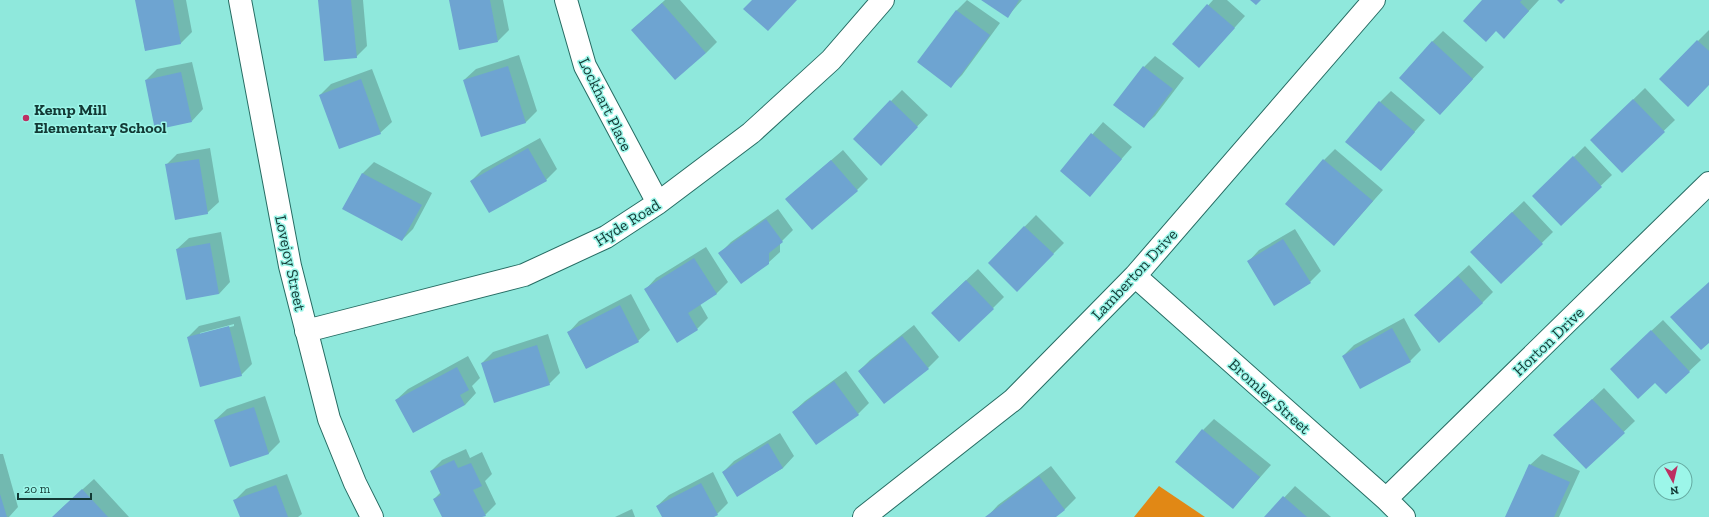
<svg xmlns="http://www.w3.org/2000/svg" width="1709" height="517" viewBox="0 0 1709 517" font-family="'Zilla Slab',serif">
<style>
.forest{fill:#e18815}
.shadow{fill:#0003;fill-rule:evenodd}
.building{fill:#6ea4d1}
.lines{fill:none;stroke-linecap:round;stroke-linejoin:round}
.minor-casing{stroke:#266c63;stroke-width:24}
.minor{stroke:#fff;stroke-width:22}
.poi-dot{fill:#bd2f62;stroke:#9cf6e9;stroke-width:1.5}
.labels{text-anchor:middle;stroke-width:3;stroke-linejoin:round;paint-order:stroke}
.street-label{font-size:16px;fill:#133935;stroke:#9cf6e9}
.poi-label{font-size:16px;font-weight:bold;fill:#133935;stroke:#9cf6e9;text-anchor:start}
</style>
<rect width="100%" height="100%" fill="#8fe8dc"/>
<path class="forest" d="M1159,486L1205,517H1134Z"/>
<path class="shadow" d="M136,0H186L192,32L181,43L145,49Z
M319,0H363L367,46L356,57Z
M450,0H503L509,30L498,41Z
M665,0H680L717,42L706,53L632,30Z
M967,0L1000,23L962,75L951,86L918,62L957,10Z
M982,0H1022L1008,16Z
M1213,0H1227L1245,16L1210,55L1174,44Z
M1484,0H1539L1515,26Z
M1709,30V84L1660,79Z
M1443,31L1484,67L1440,114L1432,42Z
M519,55L537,111L526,122L482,136L464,80L476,69Z
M1155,56L1184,78L1155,116L1143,127L1144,67Z
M192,62L203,109L192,121L146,80L157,69Z
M372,69L392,122L380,133L320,95L331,84Z
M1645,88L1675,120L1622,171L1603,129Z
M902,90L928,115L892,153L891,101Z
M1391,91L1425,120L1381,170L1380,102Z
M1103,122L1132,147L1090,195L1061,171Z
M540,138L557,169L546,180L471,181L482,170Z
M1585,146L1612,175L1561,224L1545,185Z
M210,148L219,202L207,213L166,165L177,154Z
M1335,149L1383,190L1334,245L1324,160Z
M843,150L868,179L857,190L786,199Z
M374,162L432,193L413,229L402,240L344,209L363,173Z
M1524,201L1553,232L1501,283L1482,241Z
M778,209L793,230L780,243V252L768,263L720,253L731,242Z
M1036,215L1064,243L1017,290L989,263Z
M1295,229L1321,271L1310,282L1248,262L1259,250Z
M221,232L230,282L219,294L177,249L189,238Z
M706,247L728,282L717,293L700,304L708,318L697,329L645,290L656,278Z
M1469,265L1493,292L1482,303L1427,304Z
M978,269L1004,297L993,308L943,302Z
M631,294L650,330L638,341L586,368L568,333L579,321Z
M240,316L252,364L241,375L188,337L199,326ZM234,324V326L200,335V333Z
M1404,318L1421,350L1410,361L1343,356L1354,345Z
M1663,320L1701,360L1666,393L1655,382L1622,358Z
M914,325L939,357L928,368L859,371L870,360Z
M548,334L560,373L549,384L482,363L493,352Z
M468,356L480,378L472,386L476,393L465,405L396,400L408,389Z
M846,371L869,403L858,414L793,412L805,401Z
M1604,388L1635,421L1586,468L1566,424Z
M265,396L280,442L269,453L231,466L215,420L227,409Z
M1214,419L1271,465L1233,508L1203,430Z
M780,433L794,456L783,468L737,495L723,472L734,461Z
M466,449L470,458L482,452L492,474L485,481L496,504L485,515L480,517H443L434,499L441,492L431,471L442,460Z
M0,454H3L18,507L9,517H0Z
M1542,454L1580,471L1559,517H1508L1530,465Z
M1051,466L1076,498L1065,509L1054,517H987L998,505Z
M713,472L728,503L717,514L712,517H663L657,506L669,495Z
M287,474L302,514L298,517H241L235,500L246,489Z
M94,479L129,517H53L62,508Z
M1295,486L1331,517H1266Z
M632,509L635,517H615Z"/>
<path class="building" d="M135,0H173L181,44L145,51Z
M318,0H351L357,58L324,61Z
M449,0H490L498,42L459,50Z
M752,0H797L768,31L743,9Z
M981,0H1019L1008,18Z
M1250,0H1261L1256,5Z
M1482,0H1522L1520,2L1529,11L1504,39L1496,31L1486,42L1463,21Z
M1557,0H1565L1561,4Z
M662,3L706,53L675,80L631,30Z
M1207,4L1235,28L1199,68L1172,44Z
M956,10L990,35L951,88L917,62Z
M1697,40L1709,51V85L1688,107L1659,79Z
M1432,41L1473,79L1440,115L1399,78Z
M508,66L526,123L481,137L463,80Z
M1143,66L1173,89L1144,128L1113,105Z
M181,72L192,122L155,130L145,80Z
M361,79L381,134L339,149L319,95Z
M1633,99L1665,132L1622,173L1590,140Z
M890,100L918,127L881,166L853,139Z
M1379,101L1415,132L1381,171L1345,142Z
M1091,133L1122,159L1090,197L1060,171Z
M528,148L547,181L489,213L470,181Z
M1573,156L1602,187L1561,226L1532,196Z
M199,159L208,214L175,220L165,164Z
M1323,159L1373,201L1334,246L1285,204Z
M831,160L858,191L812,230L785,199Z
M362,173L422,205L402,241L342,209Z
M1512,212L1543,244L1501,284L1470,252Z
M766,219L783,242L769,253V264L741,284L718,253Z
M1024,226L1054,254L1017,292L988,263Z
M1283,239L1311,283L1274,306L1247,261Z
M210,243L219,294L186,300L176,249Z
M694,258L717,294L688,313L698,330L677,343L644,289Z
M1458,276L1483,303L1439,343L1414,315Z
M966,280L994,309L959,342L931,313Z
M1709,282V343L1701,350L1670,317Z
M620,305L639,342L586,369L567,332Z
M229,326L242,376L200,387L187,337Z
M1392,328L1411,362L1360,389L1342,356Z
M1651,330L1690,372L1666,394L1655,383L1638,399L1610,369Z
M902,336L929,369L884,404L858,371Z
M537,345L550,385L494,403L481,363Z
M457,367L469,390L460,395L465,405L413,433L395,400Z
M834,381L859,415L816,445L792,412Z
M1592,399L1625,433L1586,469L1553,435Z
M254,407L269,454L230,467L214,420Z
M1202,429L1260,477L1233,509L1175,462Z
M768,443L783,468L737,497L722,472Z
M454,460L458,468L471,463L482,486L473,490L486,516L482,517H442L433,499L441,495L430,471Z
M1529,464L1570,482L1554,517H1505Z
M1039,476L1065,510L1056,517H985Z
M701,483L718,515L714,517H662L656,506Z
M276,485L288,517H240L233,500Z
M82,489L108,517H52Z
M0,494L7,517H0Z
M1283,496L1307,517H1264Z"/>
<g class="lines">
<defs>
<path id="minor" d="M240,0L290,266L329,419L355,483L372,517
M566,0L585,66L658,203
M1135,276L1386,499L1404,517
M306,331L524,275L606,237L658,203L751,133L831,60L883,0
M1386,499L1709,183
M864,517L1013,400L1135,276L1374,0"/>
</defs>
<use href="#minor" class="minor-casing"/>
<use href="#minor" class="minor"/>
</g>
<circle class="poi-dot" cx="26" cy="118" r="4"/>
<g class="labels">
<g class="street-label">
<text transform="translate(606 104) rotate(64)" y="6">Lockhart Place</text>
<text transform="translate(627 222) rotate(-32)" y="6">Hyde Road</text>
<text transform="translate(291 263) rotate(78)" y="6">Lovejoy Street</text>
<text transform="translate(1134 274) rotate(-47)" y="6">Lamberton Drive</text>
<text transform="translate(1548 341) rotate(-44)" y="6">Horton Drive</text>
<text transform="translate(1270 396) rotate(42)" y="6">Bromley Street</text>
</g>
<g class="poi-label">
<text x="34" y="115">Kemp Mill<tspan x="34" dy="18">Elementary School</tspan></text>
</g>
</g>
<g transform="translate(1673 481) rotate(172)"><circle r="19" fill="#9cf6e9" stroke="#65aaa1"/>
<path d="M0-3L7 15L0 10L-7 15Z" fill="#bd2f62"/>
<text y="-6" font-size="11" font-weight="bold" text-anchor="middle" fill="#133935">N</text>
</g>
<path d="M18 493v6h73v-6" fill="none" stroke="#133935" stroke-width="2"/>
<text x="24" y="493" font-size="12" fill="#133935" stroke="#9cf6e9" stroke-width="3" paint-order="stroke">20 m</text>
</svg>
